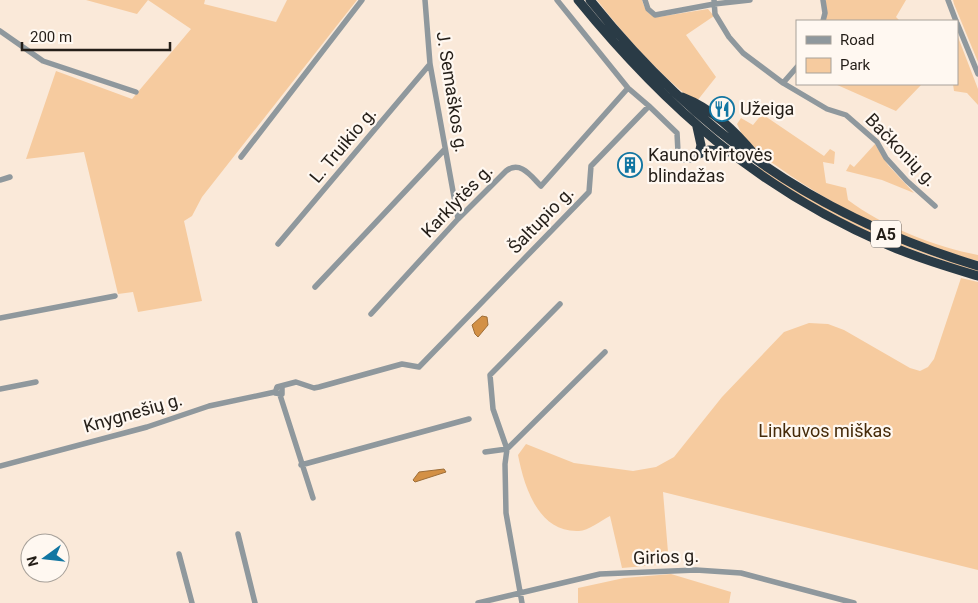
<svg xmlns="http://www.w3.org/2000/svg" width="978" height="603" viewBox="0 0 978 603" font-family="Roboto,sans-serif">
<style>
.green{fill:#f6cb9f}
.water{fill:#d39045;stroke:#9e6e38}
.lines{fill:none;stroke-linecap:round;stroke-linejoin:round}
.minor{stroke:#8f989d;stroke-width:5.5}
.highway{stroke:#2a3b46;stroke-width:9}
.labels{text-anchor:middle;stroke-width:4.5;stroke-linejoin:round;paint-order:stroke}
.shield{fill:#fff8f1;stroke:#665f59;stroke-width:1}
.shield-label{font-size:16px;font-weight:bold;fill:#241e18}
.street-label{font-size:18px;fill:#241e18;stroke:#fff8f1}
.poi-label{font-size:18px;fill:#241e18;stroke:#fff8f1;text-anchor:start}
.park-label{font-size:18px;fill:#462b0a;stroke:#fff8f1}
</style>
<rect width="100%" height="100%" fill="#fae9d9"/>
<path class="green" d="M86,0H205L204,4L276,22L287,0H357L202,197L192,216L184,221L202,301L138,312L133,292L118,294L84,152L26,159L56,71L132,99L191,29L148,0L137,14Z
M597,0H642C645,10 648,15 658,17L708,9L714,16L686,35L716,77L697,101L692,100C656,71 625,36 597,0Z
M826,0H906L896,17L900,21H825Z
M953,0H978V62L954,4Z
M958,37L978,89V105L967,93L954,91L953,84H957Z
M835,84H922L896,111Z
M762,114L824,156L830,149L835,152L834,164L823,162L826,183L846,188L848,200C882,226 936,247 978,255V261C909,244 839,210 781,169C771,162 759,155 751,146C744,140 741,132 737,124L741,118L753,125Z
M875,144L888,165L914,193L882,180L846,171L850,164L854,167Z
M759,167C828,211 898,249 978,269V273L885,240L818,207L757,170Z
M961,278L978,282V570L663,492L669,564L622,568L610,516C602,520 588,531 579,531C538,533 524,486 518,455L526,444L574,463L633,471L656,467L674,457L722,397L784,332L809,323L828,324L844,330L910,368L920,371L928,367L934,359Z
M671,574L731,592L729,603H578V588L624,578Z"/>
<path class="water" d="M482,316L487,317L488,325L478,337L475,334L472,325Z
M444,469L446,472L415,482L413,480L419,472Z"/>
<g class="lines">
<path class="minor" d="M425,0L430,64L458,219
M557,0L628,88L649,106
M645,0L648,9L655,15L714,4L750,0
M714,0L715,14L729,37L743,53L783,83L827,109L846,115L877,142L886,158L907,181L935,206
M948,0L956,21
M823,21L825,13L823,0
M957,23L978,74
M0,31L43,61L136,92
M783,83L797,67
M241,157L362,0
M0,180L10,177
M278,244L430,64
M315,287L445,149
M371,314L458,219L506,171C520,160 531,176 541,186L628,88
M0,318L115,296
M282,387V394L275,393L277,387L296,382L314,388L319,387L402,364L419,367L589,192L591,166L649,106L677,133L678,152L683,160H692L699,154
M0,389L36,382
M280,395L313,498
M485,452L507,449L605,352
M301,465L469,419
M0,466L147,427L209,406L275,392
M238,534L255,603
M179,554L192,603
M478,603L600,574L696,570L741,573L854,603
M522,603L506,513L505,464L507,449L493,409L490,375L560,304"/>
<path class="highway" d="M578,0C666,108 759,190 888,245C917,258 948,267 978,276
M590,0C697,133 814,216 978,266
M682,97C713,109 735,131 755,155
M697,127L701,145L699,154
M699,154L709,150L728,152"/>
</g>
<defs>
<symbol id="restaurant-ring" viewBox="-11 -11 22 22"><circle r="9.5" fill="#fff8f1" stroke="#1276a2" stroke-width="1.5"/><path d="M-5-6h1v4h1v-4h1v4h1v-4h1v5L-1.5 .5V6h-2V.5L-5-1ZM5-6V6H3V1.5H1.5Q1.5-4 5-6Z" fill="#1276a2"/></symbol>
<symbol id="building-ring" viewBox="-11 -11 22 22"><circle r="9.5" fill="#fff8f1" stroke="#1276a2" stroke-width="1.5"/><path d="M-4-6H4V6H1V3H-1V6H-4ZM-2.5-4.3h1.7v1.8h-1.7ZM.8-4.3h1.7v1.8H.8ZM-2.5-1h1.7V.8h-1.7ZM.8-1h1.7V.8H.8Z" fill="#1276a2"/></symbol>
</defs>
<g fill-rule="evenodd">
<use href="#restaurant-ring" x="708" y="95" width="28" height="28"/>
<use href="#building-ring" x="616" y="151" width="28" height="28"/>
</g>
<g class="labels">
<rect class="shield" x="871" y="220.5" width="30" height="27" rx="4"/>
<g class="shield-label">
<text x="886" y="240">A5</text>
</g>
<g class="street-label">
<text transform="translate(452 92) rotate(81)" y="6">J. Semaškos g.</text>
<text transform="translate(343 145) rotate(-50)" y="6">L. Truikio g.</text>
<text transform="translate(901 150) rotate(46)" y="6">Bačkonių g.</text>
<text transform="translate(457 201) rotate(-46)" y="6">Karklytės g.</text>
<text transform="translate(541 220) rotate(-46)" y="6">Šaltupio g.</text>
<text transform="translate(133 413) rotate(-16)" y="6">Knygnešių g.</text>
<text transform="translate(666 557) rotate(-2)" y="6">Girios g.</text>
</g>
<g class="poi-label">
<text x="740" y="115">Užeiga</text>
<text x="648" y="161">Kauno tvirtovės<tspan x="648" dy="21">blindažas</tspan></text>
</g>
<g class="park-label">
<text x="825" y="437">Linkuvos miškas</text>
</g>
</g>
<rect x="796" y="20" width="162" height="65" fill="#fff8f1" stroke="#a7a19a"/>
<rect x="806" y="36" width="25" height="8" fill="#8f989d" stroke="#a7a19a"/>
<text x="840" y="45" font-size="15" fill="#241e18">Road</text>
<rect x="806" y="58" width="25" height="15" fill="#f6cb9f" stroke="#a7a19a"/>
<text x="840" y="70" font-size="15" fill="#241e18">Park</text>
<g transform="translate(45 558) rotate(255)"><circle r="24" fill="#fff8f1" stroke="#a7a19a"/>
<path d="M0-4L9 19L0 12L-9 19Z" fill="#1276a2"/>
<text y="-8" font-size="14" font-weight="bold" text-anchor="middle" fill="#241e18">N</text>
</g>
<path d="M22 42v8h148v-8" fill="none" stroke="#241e18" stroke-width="2.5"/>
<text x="30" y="42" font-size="15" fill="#241e18" stroke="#fff8f1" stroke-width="4" paint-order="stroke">200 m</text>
</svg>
